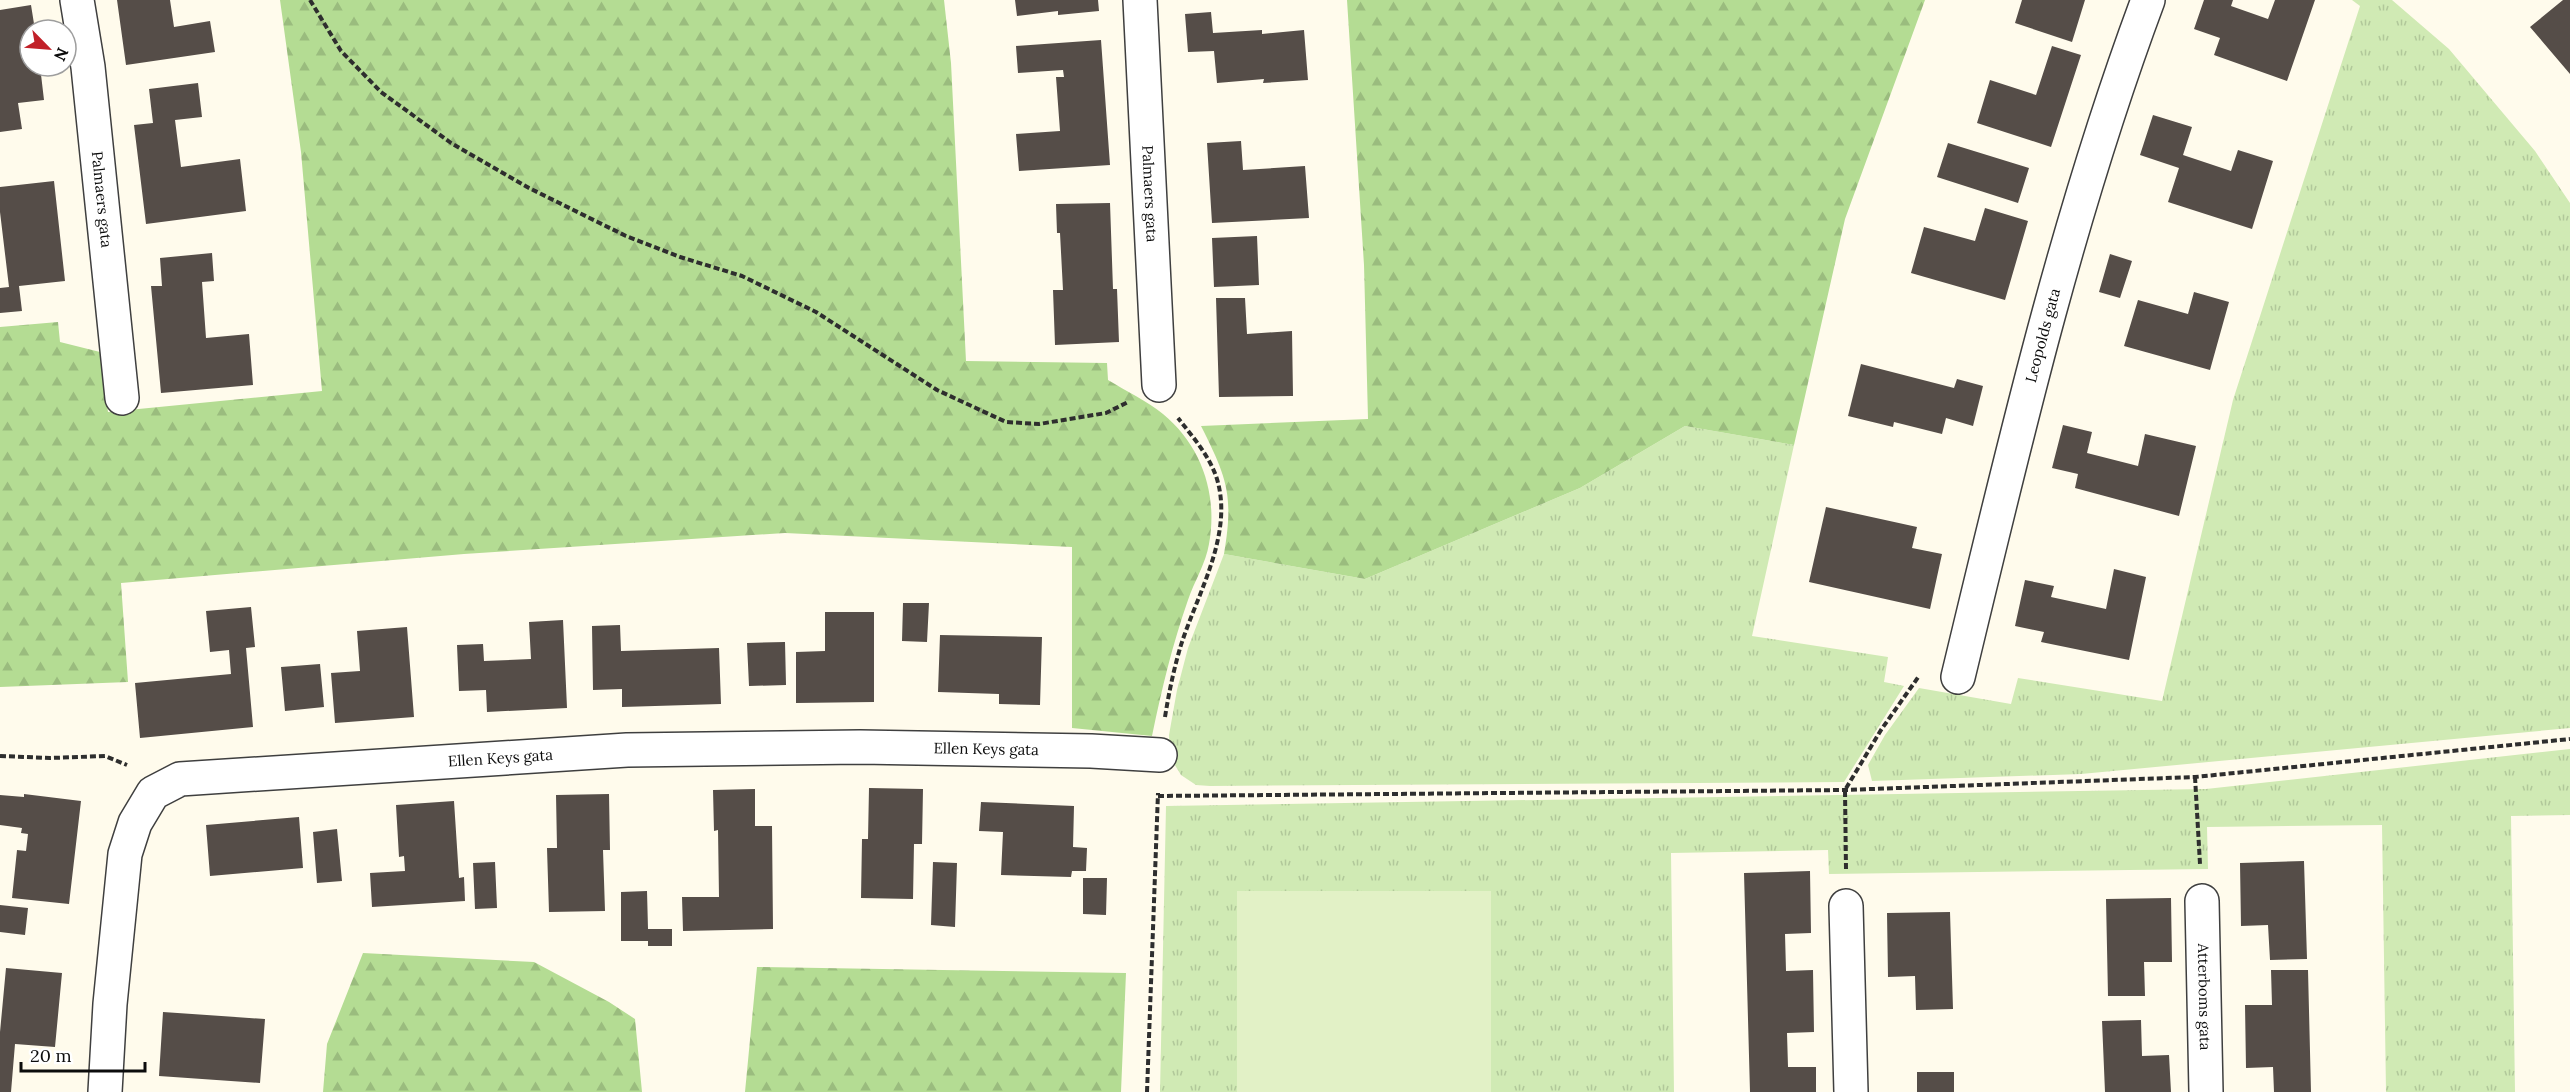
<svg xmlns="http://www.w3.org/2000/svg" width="2570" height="1092" viewBox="0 0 2570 1092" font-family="Lora,serif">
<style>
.grass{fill:url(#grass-tufts)}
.forest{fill:url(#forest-firs)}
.pitch{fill:#e2f1c6}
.building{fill:#554d48}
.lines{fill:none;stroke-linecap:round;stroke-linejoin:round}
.minor-casing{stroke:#3f3f3f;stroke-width:36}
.path{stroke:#2e2e2e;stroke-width:4;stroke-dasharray:6 3;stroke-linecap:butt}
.minor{stroke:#fff;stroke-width:33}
.labels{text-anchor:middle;stroke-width:6;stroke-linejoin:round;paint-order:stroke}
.street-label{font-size:15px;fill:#0c0c0c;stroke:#fff}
</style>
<defs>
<pattern id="grass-tufts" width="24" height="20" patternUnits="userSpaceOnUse" patternTransform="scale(1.5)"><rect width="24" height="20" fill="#d0eab4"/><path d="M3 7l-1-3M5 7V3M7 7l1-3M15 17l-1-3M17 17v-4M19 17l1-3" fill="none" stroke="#b1c89a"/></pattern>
<pattern id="forest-firs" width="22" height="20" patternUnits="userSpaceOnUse" patternTransform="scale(1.5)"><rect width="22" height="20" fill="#b4dc93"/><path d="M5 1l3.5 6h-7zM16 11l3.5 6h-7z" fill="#9abc7e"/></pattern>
</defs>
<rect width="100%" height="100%" fill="#fffbec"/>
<path class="grass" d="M2352,0H2392L2449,49L2535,151L2570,203V728L2081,774L1872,781L1868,765L1885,735L1919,688L2011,704L2018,678L2162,701L2233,400L2360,6Z
M1685,426L1794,445L1752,636L1888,657L1884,682L1904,686L1844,782L1210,786L1196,785L1181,775L1170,757L1169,735L1177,690L1188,648L1224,554L1365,579L1580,488Z
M2570,749V815L2511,816L2515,1092H2386L2382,825L2207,827L2208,869L1829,874L1828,850L1671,853L1674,1092H1491L1490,891H1237V1092H1160L1166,806L2206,789Z"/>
<path class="forest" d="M280,0H944L951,63L966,361L1107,363L1108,380C1126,391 1147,401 1163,414C1202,446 1218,495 1209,544C1206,563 1194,582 1188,600C1172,646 1162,688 1152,736L1072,728V547L785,533L464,554L121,583L128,682L0,687V327L58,322L60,342L100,352L108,412L322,391L301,152Z
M1347,0H1925L1845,219L1794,445L1685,426L1580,488L1365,579L1224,554C1234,495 1227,478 1201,426L1368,419L1364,265Z
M363,953L534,962L609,1002L635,1019L642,1092H323L327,1044Z
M757,967L1126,973L1121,1092H745Z"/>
<path class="pitch" d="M1237,891H1491V1092H1237Z"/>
<path class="building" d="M117,0H170L174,27L210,21L215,52L126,65Z
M1015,0H1098L1099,11L1058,15V11L1017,16Z
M2022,0H2085L2072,42L2015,23Z
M2204,0H2233L2231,6L2268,19L2275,0H2315L2287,81L2214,55L2220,38L2194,29Z
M2563,0H2570V74L2530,27Z
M31,5L35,30H30V66H40L44,100L18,103L22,129L0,132V10Z
M1211,12L1213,33L1262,30V34L1304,30L1308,80L1263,83L1264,79L1217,83L1214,51L1188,52L1185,14Z
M1101,40L1110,165L1019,171L1016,134L1060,131L1056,77H1064L1063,70L1018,73L1016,46Z
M2052,46L2081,55L2051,147L1977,123L1990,80L2036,95Z
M198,83L202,117L175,120L181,167L240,159L246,211L146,224L134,125L153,123L149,89Z
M2153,115L2192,127L2183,155L2231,171L2238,150L2273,161L2252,229L2168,202L2179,168L2140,155Z
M1241,141L1243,170L1305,166L1309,218L1212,223L1207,143Z
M1948,143L2029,168L2018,203L1937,177Z
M54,181L65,281L19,286L22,311L0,313V288L9,287L0,212V187Z
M1110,203L1113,289H1117L1119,342L1055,345L1053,290H1063L1060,233H1057L1056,204Z
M1985,208L2028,221L2005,300L1911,273L1924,227L1975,241Z
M1257,236L1259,285L1214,287L1212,238Z
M212,253L214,281L202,282L206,338L249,334L253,385L161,393L151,286H162L160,258Z
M2110,254L2132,261L2120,298L2099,292Z
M2194,292L2229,302L2210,370L2124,346L2138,300L2188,314Z
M1216,298H1245L1247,334L1292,331L1293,396L1219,397Z
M1861,364L1954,388L1957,379L1983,386L1973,426L1946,418L1942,434L1894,422L1893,427L1848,416Z
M2063,425L2092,432L2087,453L2138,466L2145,434L2196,446L2179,516L2075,488L2078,474L2052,468Z
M1826,507L1917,527L1912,548L1942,554L1930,609L1809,582Z
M2114,569L2146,577L2129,660L2041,642L2044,632L2015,626L2025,580L2054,586L2051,597L2106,609Z
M903,603H929L927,642L902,641Z
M251,607L255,647L246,648L253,727L140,738L135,683L231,674L229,650L210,652L206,611Z
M825,612H874V702L796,703V652L825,651Z
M563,620L567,708L487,712L486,690L459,691L457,645L483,644L484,661L531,659L529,622Z
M620,625L621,651L719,648L721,704L622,707V689L593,690L592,626Z
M407,627L414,717L335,723L331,673L360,671L357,631Z
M940,635L1042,637L1040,705L999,704V694L938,692Z
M785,642L786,685L749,686L747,643Z
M320,664L324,707L285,711L281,667Z
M869,788L923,789L922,844H914L913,899L861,898L862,839H868Z
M755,789V826H772L773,929L683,931L682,897H719L718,830L714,831L713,790Z
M24,794L81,801L69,904L12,898L17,850L26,851L28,834L21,833L22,828L0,825V795L24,797Z
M609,794L610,850H603L605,911L549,912L547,848H557L556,795Z
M454,801L459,878L464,877L465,901L372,907L370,873L405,871L404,856L399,857L396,805Z
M981,802L1074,806L1073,847L1087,848L1086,871H1072L1071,877L1001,875L1003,832L979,831Z
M299,817L303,868L210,876L206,825Z
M337,829L342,881L317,883L313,832Z
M2304,861L2307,959L2270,960L2268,925L2241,926L2240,863Z
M495,862L497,908L475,909L473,863Z
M933,862L957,863L955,927L931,925Z
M1810,871L1811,933L1785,934L1786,971L1813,970L1814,1032L1787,1033L1788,1067H1816V1092H1750L1744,873Z
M1083,878H1107L1106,915L1083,914Z
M647,891L648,929H672V946H648V941H621V892Z
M2171,898L2172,962H2144L2145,996H2108L2106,899Z
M0,905L28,908L25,935L0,932Z
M1950,912L1953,1009L1916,1010L1915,976L1888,977L1887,913Z
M6,968L62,973L55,1047L15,1044L11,1092H0V1032Z
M2271,970H2308L2311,1092H2274L2273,1067L2246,1068L2245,1005H2272Z
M163,1012L265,1019L260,1083L159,1076Z
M2141,1020L2142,1056L2169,1055L2171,1092H2105L2102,1021Z
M1917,1072H1954V1092H1917Z"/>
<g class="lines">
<defs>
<g id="minor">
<path id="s1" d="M77,0L88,67L122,398"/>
<path id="s2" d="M1140,0L1159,385"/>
<path id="s3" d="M1958,677C2013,449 2066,220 2148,0"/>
<path id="s4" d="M2202,901L2206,1092"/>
<path d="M1846,906L1851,1092"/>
<path id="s5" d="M105,1092L110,1004L125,854L135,823L153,793L180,779L627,750L860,747L1091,751L1160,755"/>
</g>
</defs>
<use href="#minor" class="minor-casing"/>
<path class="path" d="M310,0L341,51L381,92L451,143L529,188L626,236L680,257L742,276L816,312L937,390L1006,422L1039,424L1106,413L1128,402
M1165,717C1169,692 1174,668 1181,645C1198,592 1235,532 1216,476C1208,454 1192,436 1178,418
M0,756L50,758L105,756L127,765
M2195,777L2200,864
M1158,796L1845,790L2195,777L2570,739
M1846,869L1845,790L1881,730L1919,676
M1147,1092L1158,793"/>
<use href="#minor" class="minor"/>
</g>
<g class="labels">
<g class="street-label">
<text dy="5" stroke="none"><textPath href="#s2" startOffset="194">Palmaers gata</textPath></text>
<text dy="5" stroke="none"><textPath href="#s1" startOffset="201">Palmaers gata</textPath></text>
<text dy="5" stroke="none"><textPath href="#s3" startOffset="352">Leopolds gata</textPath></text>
<text dy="5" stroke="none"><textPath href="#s5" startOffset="1144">Ellen Keys gata</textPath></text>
<text dy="5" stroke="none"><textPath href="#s5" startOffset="658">Ellen Keys gata</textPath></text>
<text dy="5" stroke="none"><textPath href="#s4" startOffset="96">Atterboms gata</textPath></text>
</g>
</g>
<g transform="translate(48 48) rotate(115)"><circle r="28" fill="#ffffff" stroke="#9e9e9e" stroke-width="1.5"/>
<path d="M0-4.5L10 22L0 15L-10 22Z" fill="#c12028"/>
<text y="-9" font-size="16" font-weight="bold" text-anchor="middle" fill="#0c0c0c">N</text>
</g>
<path d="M21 1062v9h124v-9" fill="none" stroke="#0c0c0c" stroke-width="3"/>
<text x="30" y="1062" font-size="18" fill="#0c0c0c" stroke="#ffffff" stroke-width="4.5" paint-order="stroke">20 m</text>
</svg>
